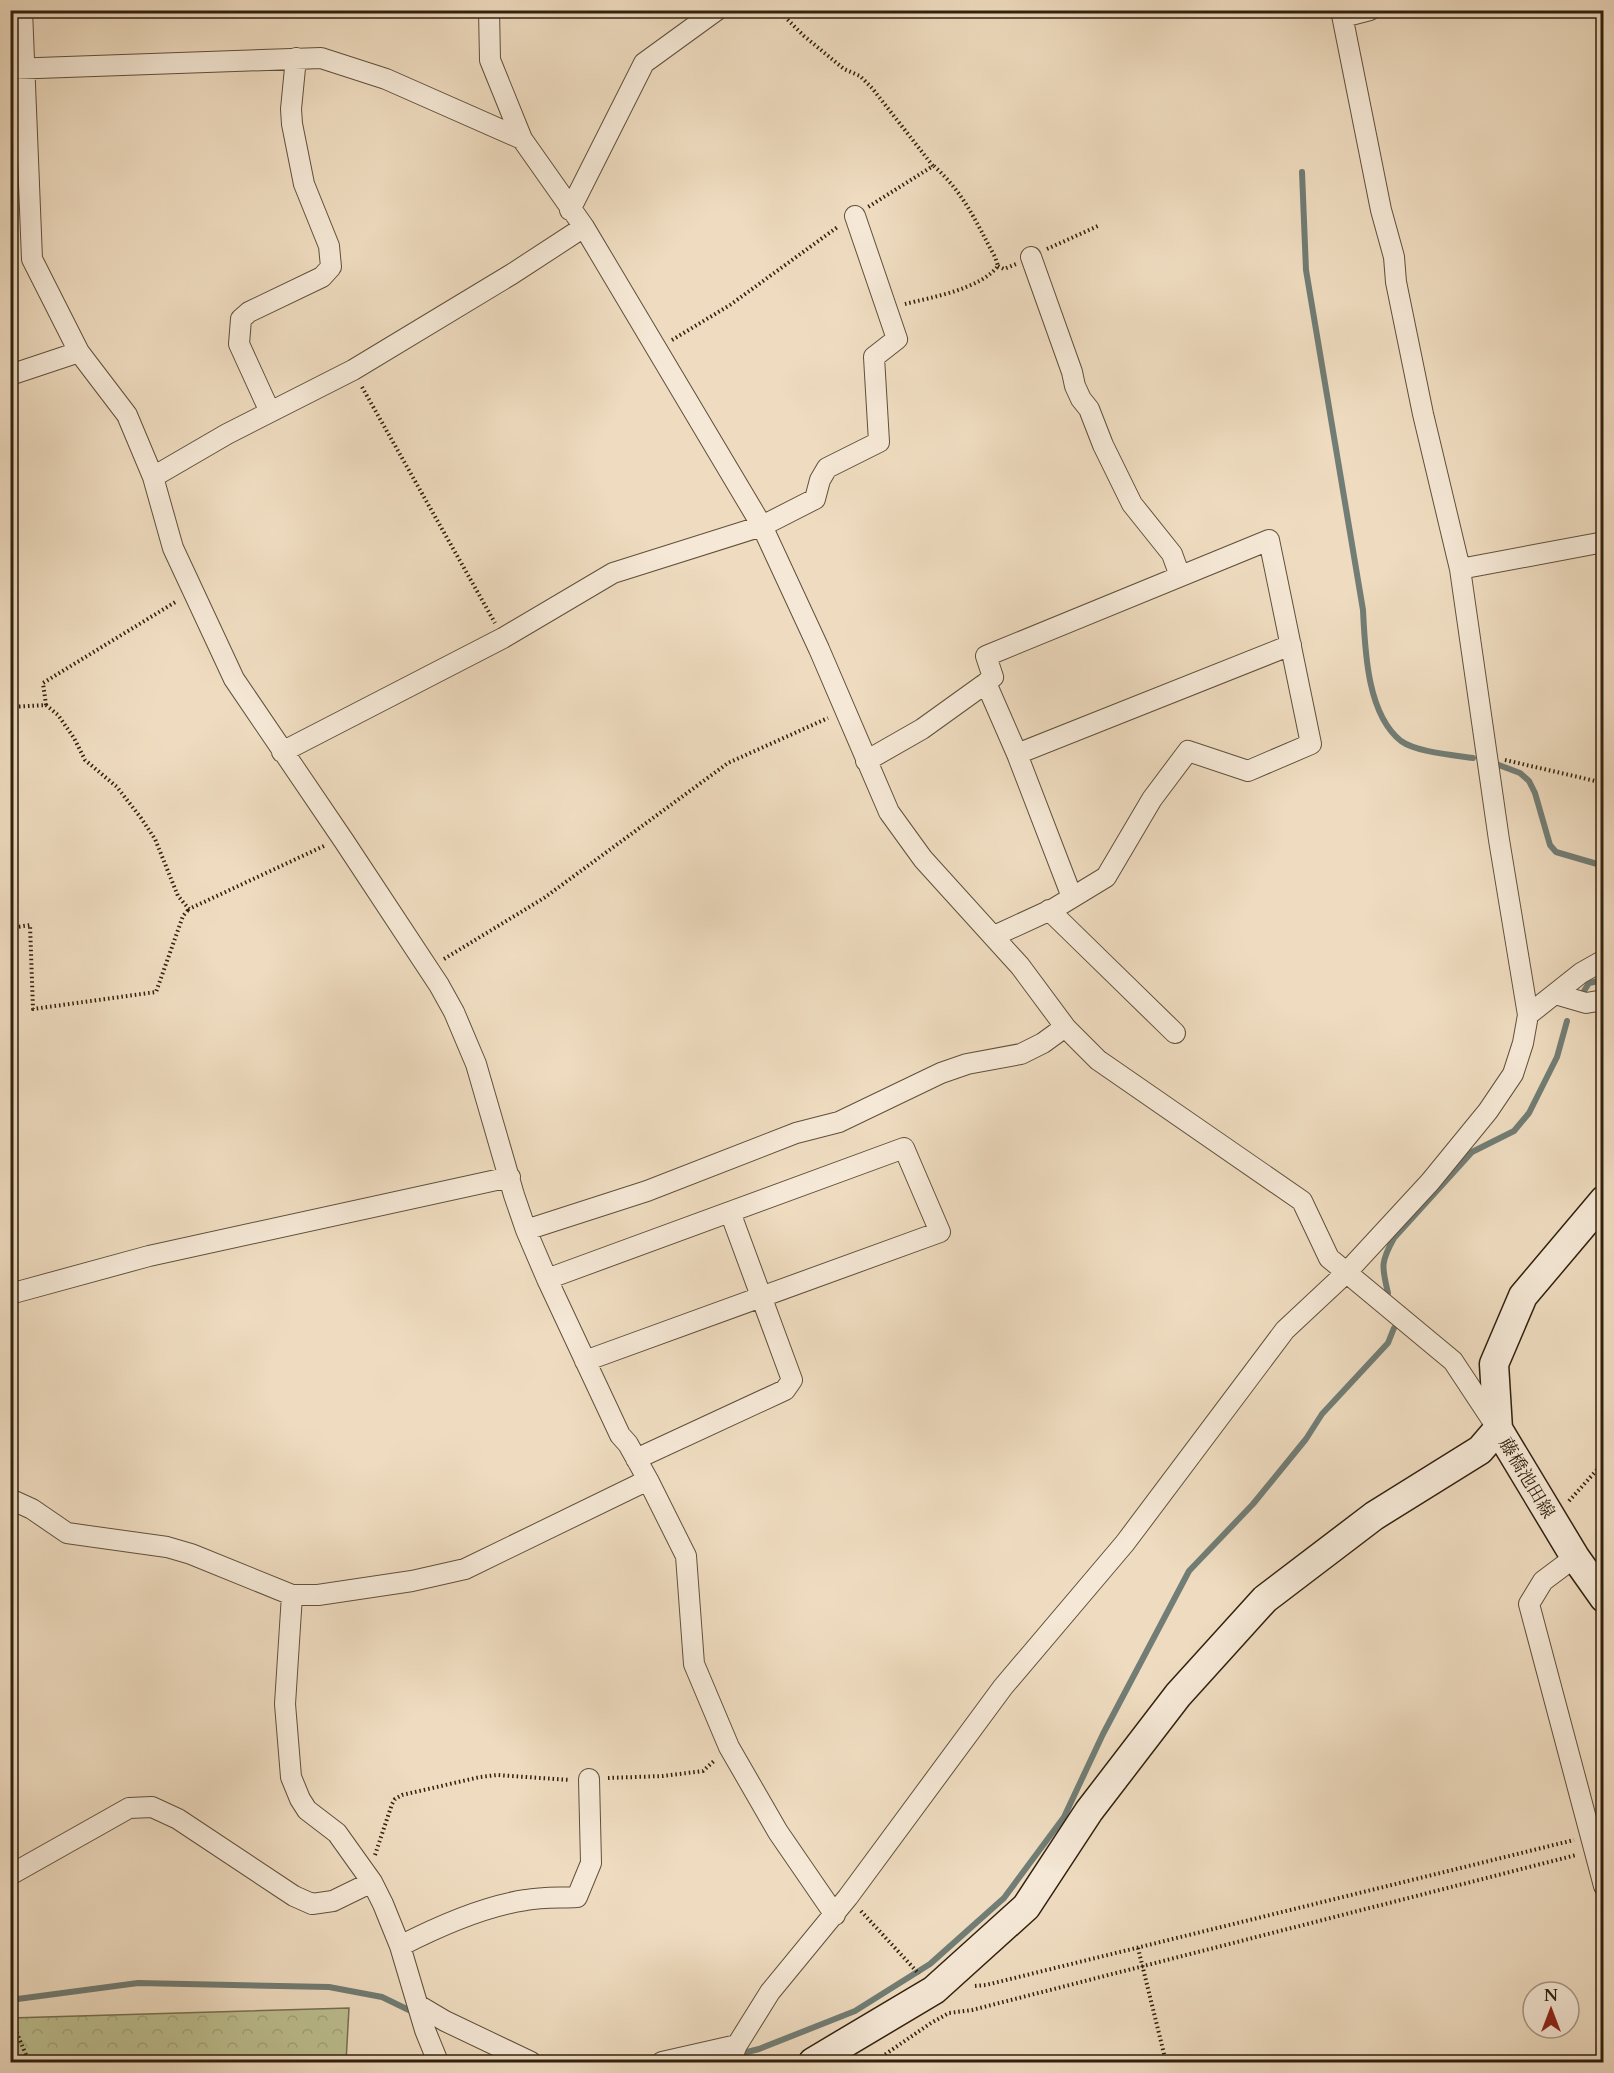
<svg xmlns="http://www.w3.org/2000/svg" width="1614" height="2073" viewBox="0 0 1614 2073" font-family="Cardo,'Noto Serif JP',serif">
<style>
.forest{fill:url(#forest-crowns);stroke:#777050;stroke-width:1.5}
.lines{fill:none;stroke-linecap:round;stroke-linejoin:round}
.stream{stroke:#717d75;stroke-width:6}
.lane-casing{stroke:#60503b;stroke-width:13}
.street-casing{stroke:#60503b;stroke-width:22}
.secondary-casing{stroke:#31210f;stroke-width:31}
.path{stroke:#31210f;stroke-width:4;stroke-dasharray:1.5 3;stroke-linecap:butt}
.lane{stroke:#f5e8d6;stroke-width:10}
.street{stroke:#f5e8d6;stroke-width:20}
.secondary{stroke:#f5e8d6;stroke-width:28}
.labels{text-anchor:middle;stroke-width:6;stroke-linejoin:round;paint-order:stroke}
.street-label{font-size:18px;fill:#31210f;stroke:#f5e8d6}
</style>
<defs>
<pattern id="forest-crowns" width="20" height="18" patternUnits="userSpaceOnUse" patternTransform="scale(1.5)"><rect width="20" height="18" fill="#bdbf90"/><path d="M2 6a3 3 0 1 1 6 0M12 15a3 3 0 1 1 6 0" fill="none" stroke="#a3a47b"/></pattern>
</defs>
<rect width="100%" height="100%" fill="#efdcc0"/>
<filter id="stains"><feTurbulence type="fractalNoise" baseFrequency=".00333" numOctaves="4"/><feColorMatrix values="0 0 0 0 .2 0 0 0 0 .09 0 0 0 0 .02 0 0 0 .5 -.17"/></filter>
<radialGradient id="worn" r=".72"><stop offset=".6" stop-color="#630" stop-opacity="0"/><stop offset="1" stop-color="#630" stop-opacity=".3"/></radialGradient>
<path class="forest" d="M349,2008L346,2062H11V2018Z"/>
<g class="lines">
<path class="stream" d="M1302,172L1306,270L1363,610C1365,650 1367,714 1401,741C1416,752 1453,755 1473,758
M1496,764L1520,773L1529,781L1535,793L1550,845L1556,852L1604,866
M1584,991L1589,983L1604,980
M1388,1293C1382,1267 1380,1263 1394,1238L1472,1152L1514,1131L1529,1113L1557,1057L1567,1021
M10,2000L138,1983L329,1987L382,1997L415,2013
M739,2054L759,2049L855,2011L930,1964L1004,1898L1064,1817L1103,1734L1189,1571L1253,1504L1306,1439L1322,1414L1388,1343L1394,1328"/>
<defs>
<path id="lane" d="M10,1186L11,1182"/>
<path id="street" d="M22,10L32,259L79,352L127,415L153,477L173,548L234,679L344,841L439,985L454,1012L476,1064L514,1195L526,1230L547,1279L620,1435L628,1444L648,1480L686,1556L694,1664L729,1747L778,1832L835,1915
M489,10L490,60L522,139L584,227L762,526L819,649L889,812L923,859L1020,966L1066,1028L1098,1060L1302,1201L1329,1258L1453,1361L1496,1426
M1343,17L1370,10
M10,69L321,58L386,79L522,139
M570,210L644,63L717,10
M1031,257L1072,372L1075,386L1081,399L1089,409L1103,445L1132,504L1172,554L1180,576
M10,375L79,352
M270,412L239,344L241,319L249,312L322,277L331,267L329,246L304,184L292,124L291,109L296,58
M153,477L227,434L353,370L512,274L584,227
M1460,569L1604,542
M986,683L1017,754L1072,897
M282,752L503,638L613,573L762,526L815,499L820,480L827,468L879,442L874,357L897,339L855,216
M1017,754L1291,645
M866,761L922,729L986,683L993,677L986,656L1269,540L1311,744L1248,771L1188,751L1152,799L1106,877L1055,908L994,936
M1049,910L1175,1033
M1555,994L1586,1003L1604,1000
M1528,1015L1581,973L1604,960
M526,1230L647,1191L796,1133L839,1122L941,1073L967,1064L1021,1054L1043,1043L1065,1027
M547,1279L904,1148L940,1232L585,1361
M10,1294L149,1256L510,1177
M636,1459L785,1390L792,1380L730,1212
M10,1499L32,1509L67,1533L167,1547L191,1554L292,1595H318L412,1581L465,1569L648,1480
M1575,1557L1543,1581L1529,1604L1604,1886
M292,1595L285,1704L291,1777L300,1799L307,1810L337,1833L372,1882L383,1904L400,1946L425,2030L438,2062
M10,1875L129,1808L152,1807L178,1819L294,1896L312,1904L333,1901L372,1882
M400,1946C437,1927 484,1906 526,1900C542,1897 560,1898 577,1897L591,1863L589,1779
M418,2005L445,2021L531,2062
M662,2062L737,2045
M730,2062L737,2045L770,1992L848,1897L1003,1687L1125,1543L1285,1330L1346,1273L1430,1182L1488,1111L1513,1074L1523,1043L1528,1015L1499,840L1460,569L1423,414L1396,282L1394,257L1381,210L1341,10"/>
<path id="secondary" d="M1604,1200L1523,1296L1494,1364L1498,1429L1575,1557L1604,1598
M813,2062L934,1990L1026,1907L1089,1811L1178,1695L1265,1599L1374,1516L1480,1450L1498,1429"/>
</defs>
<use href="#lane" class="lane-casing"/>
<use href="#street" class="street-casing"/>
<use href="#secondary" class="secondary-casing"/>
<path class="path" d="M778,10L804,36L844,69L860,76L872,88L933,166L868,207
M1047,249L1098,226
M998,266L1004,269L1016,264
M905,304C933,297 980,289 998,266L995,257C976,222 964,193 934,166
M672,340L730,305L839,226
M362,387L495,623
M46,705L43,683L177,601
M10,707L46,705L58,715L74,738L85,760L117,787L141,818L155,839L178,896L189,909L326,845
M1505,760L1604,783
M10,928L30,925L33,1009L156,992L183,916L189,909
M444,959L544,898L728,763L828,718
M1569,1501L1604,1462
M608,1778L663,1776L703,1771L715,1760
M375,1855L392,1804L395,1799L402,1795L480,1777L497,1775L570,1780
M861,1911L919,1974
M1138,1948L1166,2062
M975,1986L986,1985L1574,1840
M10,2011L16,2031L29,2062
M874,2062L931,2023L949,2013L972,2010L1576,1855"/>
<use href="#lane" class="lane"/>
<use href="#street" class="street"/>
<use href="#secondary" class="secondary"/>
</g>
<g class="labels">
<g class="street-label">
<text transform="translate(1527 1478) rotate(59)" y="6">藤橋池田線</text>
</g>
</g>
<rect width="1614" height="2073" fill="none" stroke="#efdcc0" stroke-width="36"/>
<rect x="12" y="12" width="1590" height="2049" fill="none" stroke="#31210f" stroke-width="3"/>
<rect x="18" y="18" width="1578" height="2037" fill="none" stroke="#31210f" stroke-width="1.5"/>
<g transform="translate(1551 2010)"><circle r="28" fill="#f5e8d6" stroke="#a79886" stroke-width="1.5"/>
<path d="M0-4.5L10 22L0 15L-10 22Z" fill="#8f2418"/>
<text y="-9" font-size="16" font-weight="bold" text-anchor="middle" fill="#31210f">N</text>
</g>
<rect width="100%" height="100%" filter="url(#stains)"/>
<rect width="100%" height="100%" fill="url(#worn)"/>
</svg>
